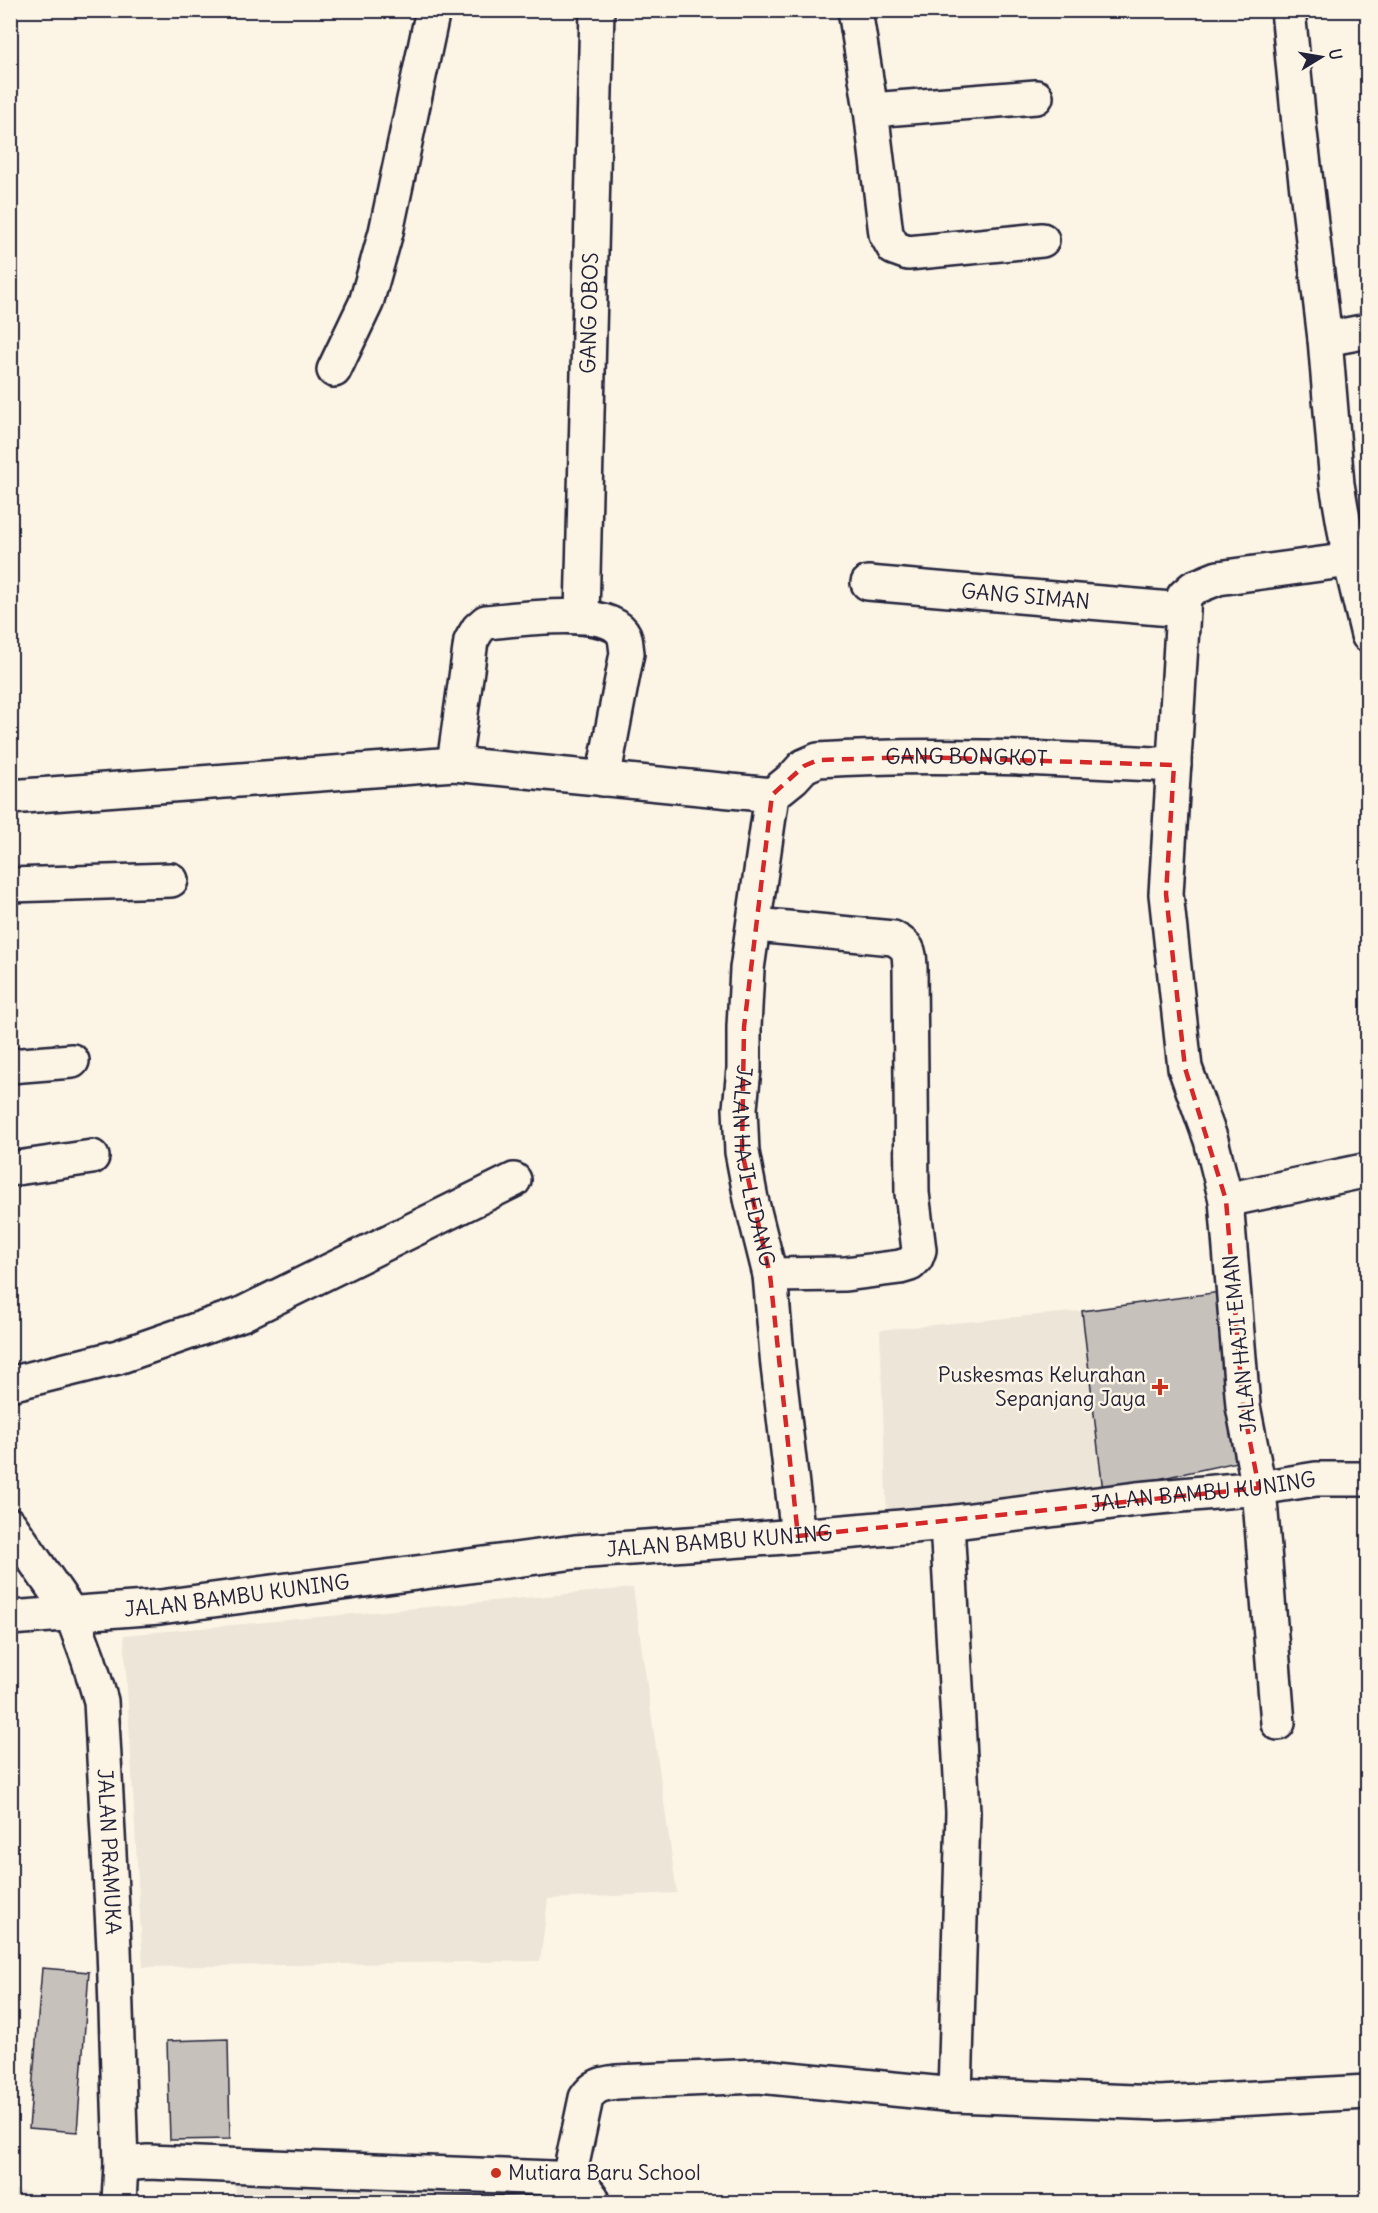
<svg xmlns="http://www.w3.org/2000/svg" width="1378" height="2213" viewBox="0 0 1378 2213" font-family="Delius,sans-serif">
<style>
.built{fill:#ece5d8}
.building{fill:#c6c1bb;stroke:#22223b;stroke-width:1.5}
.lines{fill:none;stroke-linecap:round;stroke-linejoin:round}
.minor-casing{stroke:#22223b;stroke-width:38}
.minor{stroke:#fcf5e5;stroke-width:33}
.marked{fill:none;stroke:#d62828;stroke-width:4.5;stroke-dasharray:12 8;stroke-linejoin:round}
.poi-dot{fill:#c8321e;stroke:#fcf5e5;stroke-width:2}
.labels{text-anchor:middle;stroke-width:5;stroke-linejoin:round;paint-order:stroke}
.street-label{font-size:21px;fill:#22223b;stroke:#fcf5e5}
.poi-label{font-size:21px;fill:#22223b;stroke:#fcf5e5;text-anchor:end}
</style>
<rect width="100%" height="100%" fill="#fcf5e5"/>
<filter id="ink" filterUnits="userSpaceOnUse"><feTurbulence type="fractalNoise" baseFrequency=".0167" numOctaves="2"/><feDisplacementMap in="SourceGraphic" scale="12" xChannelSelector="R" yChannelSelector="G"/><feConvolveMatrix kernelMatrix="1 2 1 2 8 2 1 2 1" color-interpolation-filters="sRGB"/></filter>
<g filter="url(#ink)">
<path class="built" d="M1082,1311L1103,1491L887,1519L880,1330Z
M633,1588L677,1893L548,1899L540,1961L143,1967L124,1635Z
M583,2162L585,2202H236L235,2184Z
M11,2189L71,2202H11Z"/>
<path class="building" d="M1220,1292L1237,1462L1103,1491L1082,1311Z
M42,1968L89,1972L77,2132L29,2128Z
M228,2039L230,2139L170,2140L167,2041Z
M545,2195V2202H327V2200Z"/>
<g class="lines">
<defs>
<g id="minor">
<path d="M855,10L871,110L886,234L894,248L908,253L1042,240"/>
<path d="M1288,10L1299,124L1325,339L1337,484L1350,560L1368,635"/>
<path d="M871,110L1036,97"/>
<path d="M1325,339L1368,331"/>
<path d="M334,370L366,303L386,232L433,10"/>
<path id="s1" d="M868,583L1183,610"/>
<path id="s2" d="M582,615L597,10"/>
<path d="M454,764L471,641L478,629L486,622C514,620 610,605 624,635C626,640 626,647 627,653L603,779"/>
<path id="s3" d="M772,795L747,969L744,1027V1069L740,1108L742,1152L751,1199L770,1275L778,1366L798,1536"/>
<path id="s4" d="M772,795L793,778L804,766L818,760C936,752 1056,759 1174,765"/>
<path d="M10,797L454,764L772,795"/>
<path d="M10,885L171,880"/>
<path d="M755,925L893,938C910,947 909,951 910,968L912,1193L919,1250L916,1258L910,1264L900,1267L845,1274L770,1275"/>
<path d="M10,1066L72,1061"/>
<path d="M10,1169L92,1157"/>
<path d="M1226,1200L1368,1170"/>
<path d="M10,1384L118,1357L242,1314L514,1180"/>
<path d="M947,1523L963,1812L955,2095"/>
<path id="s5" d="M10,1525L72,1615L89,1661L101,1701L114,1948L121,2164L119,2202"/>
<path id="s6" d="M10,1618L160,1607L575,1552L798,1536L947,1523L1137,1499L1259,1488L1316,1479H1368"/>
<path d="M1278,1723L1259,1488L1243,1406L1226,1200L1211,1140L1185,1068L1166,894L1183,610L1184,596L1193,588L1218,578L1350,560"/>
<path d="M121,2164L148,2162L578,2179L592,2198V2202"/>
<path d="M569,2178L586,2098C594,2085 602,2084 616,2082L759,2076L955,2095L1159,2103L1368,2092"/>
</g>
</defs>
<use href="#minor" class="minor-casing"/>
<use href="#minor" class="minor"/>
</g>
</g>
<path class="marked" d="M920,757L1174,765L1166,894L1185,1068L1226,1200L1243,1406L1259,1488L798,1536L770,1275L742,1152L744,1027L772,795L804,766L818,760Z"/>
<g class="poi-dot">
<path d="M1157 1378h6v6h6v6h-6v6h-6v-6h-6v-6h6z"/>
<circle cx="496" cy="2173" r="6"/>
</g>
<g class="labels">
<g class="street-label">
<text dy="7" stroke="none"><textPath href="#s2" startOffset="302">GANG OBOS</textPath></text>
<text dy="7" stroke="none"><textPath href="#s1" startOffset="158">GANG SIMAN</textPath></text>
<text dy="7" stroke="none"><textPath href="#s4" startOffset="207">GANG BONGKOT</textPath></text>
<text dy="7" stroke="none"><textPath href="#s3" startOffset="374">JALAN HAJI LEDANG</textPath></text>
<text transform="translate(1240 1344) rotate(-96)" y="7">JALAN HAJI EMAN</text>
<text dy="7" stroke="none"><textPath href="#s6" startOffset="1200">JALAN BAMBU KUNING</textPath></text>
<text dy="7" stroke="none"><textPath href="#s6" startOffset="714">JALAN BAMBU KUNING</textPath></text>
<text dy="7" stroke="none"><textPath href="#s6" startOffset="228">JALAN BAMBU KUNING</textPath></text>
<text dy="7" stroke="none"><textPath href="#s5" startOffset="351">JALAN PRAMUKA</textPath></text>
</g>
<g class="poi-label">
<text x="1146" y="1382">Puskesmas Kelurahan<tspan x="1146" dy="24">Sepanjang Jaya</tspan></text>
<text x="508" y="2180" text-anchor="start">Mutiara Baru School</text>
</g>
</g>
<rect width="1378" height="2213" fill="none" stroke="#fcf5e5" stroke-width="36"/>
<rect x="18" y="18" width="1342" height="2177" fill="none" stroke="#22223b" stroke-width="2" filter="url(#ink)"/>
<g transform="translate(1321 57) rotate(79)" stroke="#fcf5e5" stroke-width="4.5" paint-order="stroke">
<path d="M0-4.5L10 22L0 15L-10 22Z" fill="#22223b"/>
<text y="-9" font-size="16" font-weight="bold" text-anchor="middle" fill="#22223b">U</text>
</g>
</svg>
